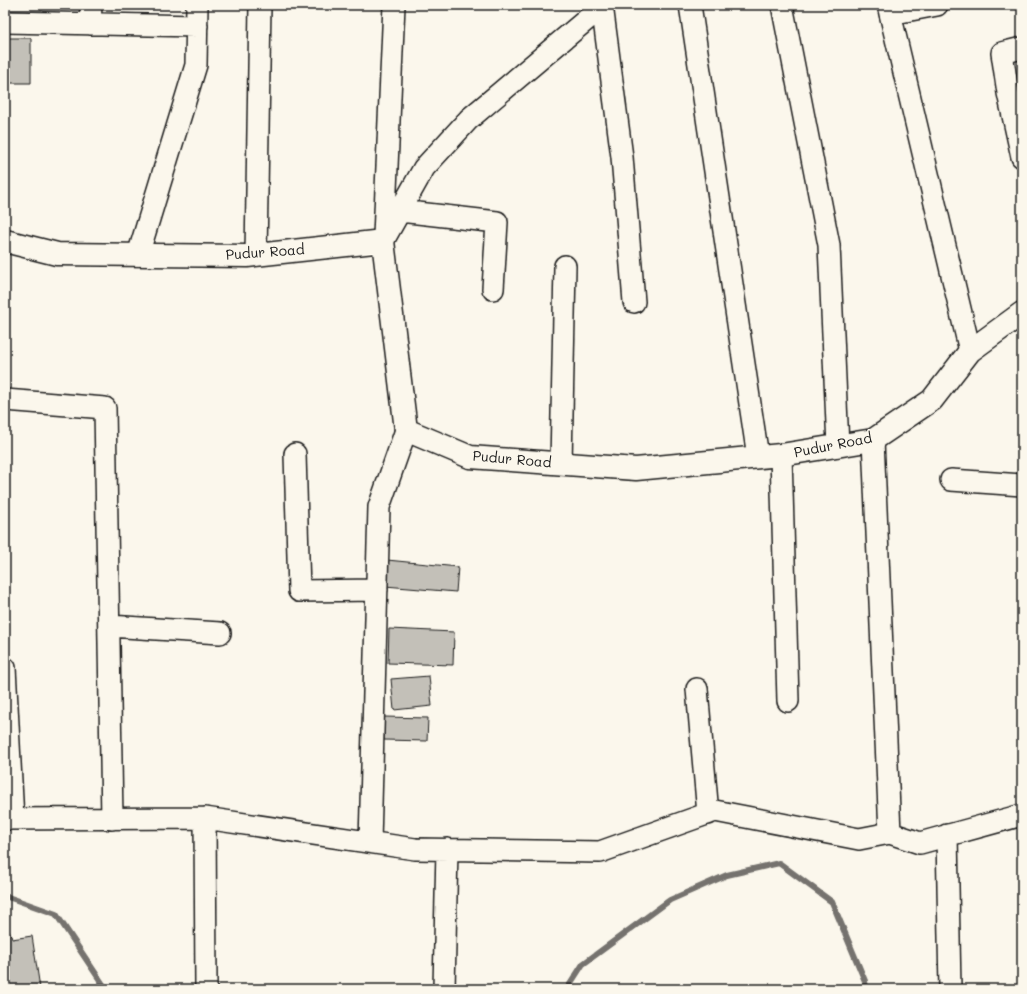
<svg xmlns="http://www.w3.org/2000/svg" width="1027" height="994" viewBox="0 0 1027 994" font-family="Mali,sans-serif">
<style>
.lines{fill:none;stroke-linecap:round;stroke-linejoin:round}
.stream{stroke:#74726e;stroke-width:6}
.building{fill:#c3c0b8;stroke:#1c1c1c}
.minor-casing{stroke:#1c1c1c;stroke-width:24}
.tertiary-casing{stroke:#1c1c1c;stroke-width:25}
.minor{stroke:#fbf7ec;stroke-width:21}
.tertiary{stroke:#fbf7ec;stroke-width:22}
.labels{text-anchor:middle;stroke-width:3;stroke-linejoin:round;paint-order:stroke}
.street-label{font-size:14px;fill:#1c1c1c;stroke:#fbf7ec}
</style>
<rect width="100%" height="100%" fill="#fbf7ec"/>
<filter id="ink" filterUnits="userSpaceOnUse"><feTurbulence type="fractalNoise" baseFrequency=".025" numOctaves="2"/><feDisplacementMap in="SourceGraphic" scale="8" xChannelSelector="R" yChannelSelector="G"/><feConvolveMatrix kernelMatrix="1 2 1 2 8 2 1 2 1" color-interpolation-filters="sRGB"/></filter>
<g filter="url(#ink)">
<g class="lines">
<path class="stream" d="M5,898L8,897L56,914L106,989
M567,989L583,964L670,900L727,875L779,863L832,902L865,981L866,989"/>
</g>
<path class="building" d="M5,38H31V83H5Z
M387,560L458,567L456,592L385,586Z
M389,629L454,632L453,665L388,663Z
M429,676L432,706L394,710L391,679Z
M384,717L428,718L427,741L384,740Z
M10,932L12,939L32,936L40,988L5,989V933Z"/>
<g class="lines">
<defs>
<path id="minor" d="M602,5L622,157L634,302
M690,5L758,457
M782,5L829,245L838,446
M888,5L970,351
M890,14L937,5
M5,22L197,26
M90,24L91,5
M1022,48L1002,53L1008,93L1022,157
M400,211L497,222L493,289
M384,236L394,5
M383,241L424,168L469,119L604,5
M138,255L196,65L197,5
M256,255L260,5
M5,400L105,408L112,819
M295,454L299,591L377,590
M781,455L788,701
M561,463L565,266
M951,480L1022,485
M109,626L220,633
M5,668L13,819
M697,689L708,814
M205,818L206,989
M5,819L205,818L415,849L600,852L715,811L859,839L890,833L873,440
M890,833L920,843L1022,815
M947,835L950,989
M370,842L379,507L406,430
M444,989L447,849"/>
<path id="tertiary" d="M5,241L57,254L247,256L383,241L406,430L470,457L636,469L781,455L873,440L932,400L970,351L1022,313"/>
</defs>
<use href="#minor" class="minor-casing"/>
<use href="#tertiary" class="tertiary-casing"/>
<use href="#minor" class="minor"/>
<use href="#tertiary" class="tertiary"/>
</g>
</g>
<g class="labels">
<g class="street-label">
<text transform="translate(265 252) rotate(-4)" y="5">Pudur Road</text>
<text transform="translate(833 445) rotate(-11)" y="5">Pudur Road</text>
<text transform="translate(512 459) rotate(5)" y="5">Pudur Road</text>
</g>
</g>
<rect width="1027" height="994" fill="none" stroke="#fbf7ec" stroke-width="20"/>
<rect x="10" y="10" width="1007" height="974" fill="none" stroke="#1c1c1c" stroke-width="1.5" filter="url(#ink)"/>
</svg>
